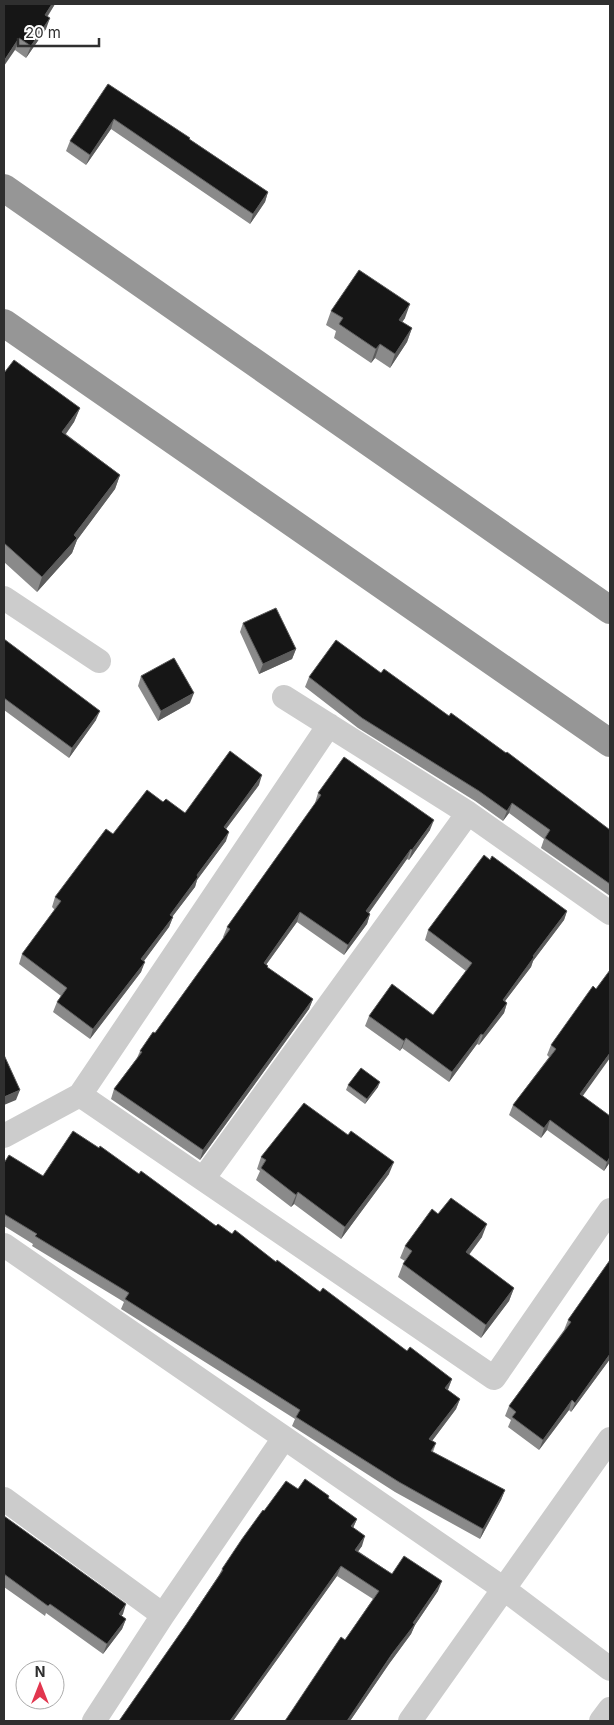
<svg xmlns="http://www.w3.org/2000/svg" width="614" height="1725" viewBox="0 0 614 1725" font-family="Inter,sans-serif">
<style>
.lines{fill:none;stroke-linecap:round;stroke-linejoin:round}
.street{stroke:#ccc;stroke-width:24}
.highway{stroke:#969696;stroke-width:28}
.wall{fill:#8a8a8a}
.shaded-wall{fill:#5c5c5c}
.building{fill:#161616;stroke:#5c5c5c}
</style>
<rect width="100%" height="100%" fill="#fff"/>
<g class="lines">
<path class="street" d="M4,598L99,661
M284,697L468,813L610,913
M80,1095L494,1378L610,1210
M4,1136L80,1095L329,725
M203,1179L468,813
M4,1245L504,1589L610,1669
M4,1499L163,1615
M94,1721L163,1615L284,1438
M410,1721L610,1439
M601,1721L610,1709"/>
<path class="highway" d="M4,188L610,610
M4,323L610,743"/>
</g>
<path class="wall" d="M4,4H55L48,16L46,29L26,58L15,50Z
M108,84L268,192L265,202L250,224L111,129L86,165L66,151L70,141Z
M331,311L405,318L402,322L412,328L407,342L390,368L375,358L371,363L334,338L336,331L326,325Z
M4,373L80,408L74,422L66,434L120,475L115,489L77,540L72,553L37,592L4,562Z
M243,623L296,649L292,659L259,674L240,632Z
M4,639L96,720L69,758L4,710Z
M381,673L449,716L610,830V896L541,848L544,839L509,813L503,821L475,801L358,728L305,687L309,677Z
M141,676L190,703L158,721L138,686Z
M259,785L226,829V841L197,880L195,887L172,917H173L169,927L144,961L141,972L90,1039L53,1012L57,1002L61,996L19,964L22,954L55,910L52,907L55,897L113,834L163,802L185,813Z
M318,793L430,830L409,860L407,859L369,913L370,914L367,924L344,955L297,922L266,965L267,968L313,999L309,1009L200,1160L111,1099L114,1089L137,1058L140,1051L155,1033L224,937H223L227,927L315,804V803Z
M567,911L564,920L533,961L531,967L505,1001L507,1003L504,1013L479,1045L477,1044L449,1082L402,1048L400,1051L365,1026L369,1016L433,1015L466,971L425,940L428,930Z
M596,989L583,1096L610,1162L604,1171L547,1130L541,1138L509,1115L513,1105L549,1057L547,1055L551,1045Z
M348,1085L378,1087L365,1104L346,1090Z
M99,1148L139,1174L216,1226L232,1234L276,1262L407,1351L452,1379L448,1390L460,1399L456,1409L432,1441L436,1443L433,1452L505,1490L501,1500L480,1539L395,1492L292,1426L295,1419L121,1309L124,1302L32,1246L33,1244L4,1226V1163L43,1176Z
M261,1157L389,1174L341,1239L294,1204L291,1207L256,1180L260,1171L257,1169Z
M438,1214L482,1237L469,1255L514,1288L509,1301L481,1338L398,1277L403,1264L405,1261L400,1258L405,1246Z
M610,1260V1359L571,1412L569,1410L539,1450L508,1427L511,1420L505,1416L509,1406L564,1330L568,1320Z
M298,1489L329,1496L328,1499L357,1519L353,1528L362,1546L358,1551L392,1574L438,1591L415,1625L411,1634L389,1664L350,1721H285L345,1640L373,1599L337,1576L233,1721H119L186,1625L219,1575L222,1569L264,1511Z
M4,1516L123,1614L121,1616L126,1619L122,1629L103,1654L46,1613L45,1616L4,1587Z"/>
<path class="shaded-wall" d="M52,4H55L41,26L45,15Z
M50,18L46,29L26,58L31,46Z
M19,38L15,50L4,66V61Z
M114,119L111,129L86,165L90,155Z
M268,192L265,202L250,224L253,214Z
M410,304L405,318L394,334L399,320Z
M412,328L407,342L390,368L395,354Z
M380,344L375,358L371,363L376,349Z
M80,408L74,422L57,446L62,432Z
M120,475L115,489L77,540L72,553L37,592L42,577Z
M296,649L292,659L259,674L263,664Z
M194,693L190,703L158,721L161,711Z
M100,711L96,720L69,758L72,748Z
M262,775L259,785L220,837L224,827Z
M512,803L509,813L503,821L507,811Z
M434,820L430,830L409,860L412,850Z
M229,832L226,841L197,880L195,887L166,925L170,915L197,875Z
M411,849L407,859L363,921L366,911Z
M567,911L564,920L533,961L531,967L499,1009L503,1000L533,956Z
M300,912L297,922L260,973L264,963Z
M370,914L367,924L344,955L348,945Z
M173,917L169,927L138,969L141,959Z
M145,962L141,972L90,1039L93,1029Z
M313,999L309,1009L200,1160L203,1150Z
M507,1003L504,1013L479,1045L483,1035Z
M481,1034L477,1044L449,1082L452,1072Z
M406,1038L402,1048L400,1051L404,1041Z
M610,1053V1058L577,1104L580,1094Z
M380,1082L378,1087L365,1104L367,1099Z
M20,1090L16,1100L4,1105V1097Z
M550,1120L547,1130L541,1138L544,1128Z
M610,1157V1162L604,1171L607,1162Z
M394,1162L389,1174L341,1239L345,1227Z
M298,1192L294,1204L291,1207L296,1195Z
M487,1224L482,1237L461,1265L466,1252Z
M514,1288L509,1301L481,1338L486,1325Z
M610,1354V1359L571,1412L575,1403Z
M452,1379L448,1389L442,1398L445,1388Z
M460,1399L456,1409L426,1449L429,1439Z
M572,1400L569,1410L539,1450L543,1440Z
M505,1490L501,1500L480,1539L483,1529Z
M357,1519L353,1528L351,1526Z
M365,1536L362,1546L352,1560L355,1550Z
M341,1566L337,1576L233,1721H230Z
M442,1581L438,1591L415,1625L411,1634L389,1664L350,1721H347Z
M126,1604L123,1614L115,1624L119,1614Z
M126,1619L122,1629L103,1654L107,1644Z"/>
<path class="building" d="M4,4H52L45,15L50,18L31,46L19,38L4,61Z
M108,84L190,138L189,139L268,192L253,214L114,119L90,155L70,141Z
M359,270L410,304L399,320L412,328L395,354L380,344L376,349L339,324L343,318L331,311Z
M14,360L80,408L62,432L120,475L74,535L77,538L42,577L4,543V373Z
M276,608L296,649L263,664L243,623Z
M4,639L100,711L72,748L4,698Z
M336,640L381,673L384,669L449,716L451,713L506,753L507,752L610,830V884L545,838L550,830L512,803L507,811L479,791L362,718L309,677Z
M174,658L194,693L161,711L141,676Z
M230,751L262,775L224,827L229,832L197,875L198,877L170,915L173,917L141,959L145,962L93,1029L57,1002L67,988L22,954L61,901L55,897L106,829L113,834L147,790L163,802L166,799L185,813Z
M344,757L434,820L412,850L411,849L366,911L370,914L348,945L300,912L264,963L268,966L267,967L313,999L203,1150L114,1089L142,1052L140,1051L153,1032L155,1033L230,929L227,927L321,795L318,793Z
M484,855L490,860L492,856L567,911L533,956L534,957L503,1000L507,1003L483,1035L481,1034L452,1072L406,1038L404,1041L369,1016L392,984L433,1015L472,963L428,930Z
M610,970V1053L580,1094L610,1116V1157L607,1162L550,1120L544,1128L513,1105L556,1049L551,1045L593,986L596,989Z
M4,1055L20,1090L4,1097Z
M361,1068L380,1082L367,1099L348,1085Z
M304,1103L348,1135L351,1131L394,1162L345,1227L298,1192L296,1195L261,1168L266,1160L261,1157Z
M73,1131L99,1148L100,1146L139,1174L141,1171L216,1226L218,1224L232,1234L235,1230L276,1262L277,1260L320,1292L323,1288L407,1351L410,1347L452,1379L445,1388L460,1399L429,1439L436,1443L431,1451L505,1490L483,1529L399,1482L296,1417L300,1410L125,1299L129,1293L35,1236L37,1234L4,1214V1163L9,1155L43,1176Z
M451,1198L487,1224L466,1252L514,1288L486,1325L403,1264L412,1251L405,1246L432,1209L438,1214Z
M610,1260V1354L575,1403L572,1400L543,1440L512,1417L516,1412L509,1406L571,1322L568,1320Z
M305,1479L329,1496L328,1498L357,1519L351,1526L365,1536L355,1550L392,1574L404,1556L442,1581L413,1623L415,1624L392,1654L347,1721H285L341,1637L345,1640L379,1591L341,1566L230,1721H119L186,1625L223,1570L222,1569L242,1539L263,1510L264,1511L286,1481L298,1489Z
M4,1516L126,1604L119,1614L126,1619L107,1644L50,1604L48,1606L4,1574Z"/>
<rect width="614" height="1725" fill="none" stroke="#2f2f2f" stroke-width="10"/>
<g transform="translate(40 1685)"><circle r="24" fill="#ffffff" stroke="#acacac"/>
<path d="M0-4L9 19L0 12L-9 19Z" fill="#e2364e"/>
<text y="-8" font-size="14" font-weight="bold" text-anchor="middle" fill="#2f2f2f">N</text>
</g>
<path d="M18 38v8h81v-8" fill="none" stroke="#2f2f2f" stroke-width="2.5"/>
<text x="25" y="38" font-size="15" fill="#2f2f2f" stroke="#ffffff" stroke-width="4" paint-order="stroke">20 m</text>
</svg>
